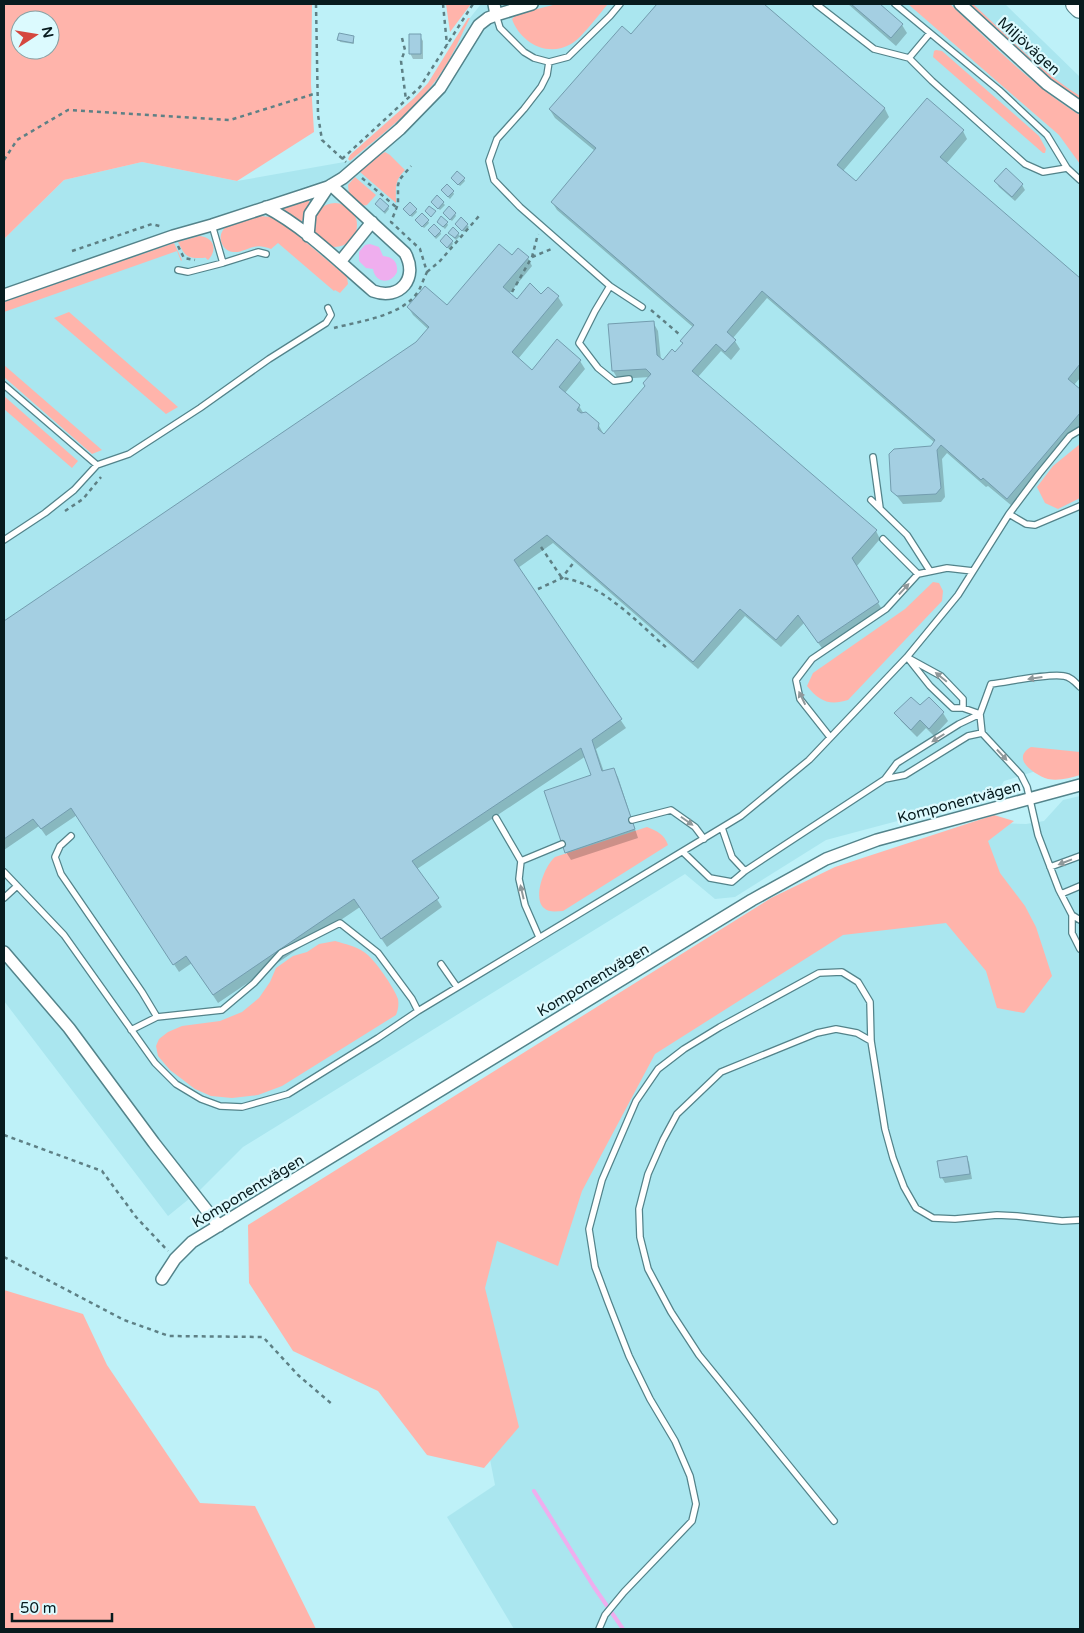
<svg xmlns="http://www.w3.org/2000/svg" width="1084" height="1633" viewBox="0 0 1084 1633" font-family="'Varela Round',sans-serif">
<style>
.built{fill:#aae6ef}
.green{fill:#ffb4ab;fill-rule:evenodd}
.water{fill:#efaeee}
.shadow{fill:#0003}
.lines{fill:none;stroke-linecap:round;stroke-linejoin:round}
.stream{stroke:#efaeee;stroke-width:4}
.building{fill:#a4cfe2;stroke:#739daf}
.lane-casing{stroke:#53838a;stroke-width:8}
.street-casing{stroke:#53838a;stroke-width:14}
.highway-casing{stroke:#53838a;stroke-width:22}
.path{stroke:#5e8085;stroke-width:2.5;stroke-dasharray:4 4;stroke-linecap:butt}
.lane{stroke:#fff;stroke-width:5.5}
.street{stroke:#fff;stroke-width:11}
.highway{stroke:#fff;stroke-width:20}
.oneway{fill:#8f989a}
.labels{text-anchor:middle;stroke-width:4.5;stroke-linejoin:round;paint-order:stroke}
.street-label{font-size:15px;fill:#071b1e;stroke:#dcfafe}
</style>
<rect width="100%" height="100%" fill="#bef1f8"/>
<path class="built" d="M481,4H1005L1080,77V769L1036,771L1004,781L997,793L935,811L826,840L735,897L715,899L685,874L243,1147L200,1190L168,1216L4,1001V239L64,180L142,162L237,181L350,161L386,131L441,74L470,18Z
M1080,796V1629H514L447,1517L495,1485L467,1342L482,1242L540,1122L999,823L1026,824L1044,821L1063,800Z"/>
<path class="green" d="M4,4H312L311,84L314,132L237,181L142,162L64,180L4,239ZM20,20H50V50H20Z
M446,4H471L450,32Z
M557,4H608C599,14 582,38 571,44C547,58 520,42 512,19L517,14Z
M908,4H950C991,43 1031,85 1080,115V164L1059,135Z
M970,4H973C1008,36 1040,71 1080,96V100C1039,74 1005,37 970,4Z
M468,18H470C460,37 452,58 439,76C416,109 381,135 350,161L348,159L350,155L414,98L428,83Z
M936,50L942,51L1039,136L1046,149L1045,153H1043L933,57L934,51Z
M385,152L390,155L405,170C394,181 396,188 396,203L360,172L380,155Z
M355,177L376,195L367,205L361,206L349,195L348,185Z
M307,200L309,201L310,204L301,223L284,211L285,207Z
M313 225a22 22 0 1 1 44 0a22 22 0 1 1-44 0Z
M259,216L271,217L281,221L347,277L348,284L340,293L335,290L334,291L278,243L271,249C252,241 247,253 233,252C223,251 217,239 223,230C229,221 249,219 259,216Z
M199,236C214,237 218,250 208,260C203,256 208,258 201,258C186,259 184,254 178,242Z
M174,243L182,260L181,261L177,251L4,312V302Z
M69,312L178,407L166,414L54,318Z
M4,365L102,450L92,454L4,377Z
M4,396L78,461L72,468L4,409Z
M1080,444V498L1058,509L1045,503L1037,487L1053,466Z
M933,582L939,583L943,591L942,601L848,700C829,706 819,701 807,686L813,673L905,609Z
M1031,747L1080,752V775C1070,778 1059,781 1048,779C1035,775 1010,759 1031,747Z
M994,815L1014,821L988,841L1000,873L1025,906L1036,927L1052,976L1024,1013L997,1008L986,971L946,923L843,935L655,1054L582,1191L558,1266L497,1241L485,1288L519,1427L484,1468L427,1455L378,1391L293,1351L249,1283L248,1225L771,898L835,867Z
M647,827C657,831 664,834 668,845L563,911C557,911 549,913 544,908C532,898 545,865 555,857Z
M335,941C345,944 356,946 364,952C374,958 395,989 398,999C399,1005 398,1010 396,1015L282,1086L258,1095L232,1098L211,1096L195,1089L170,1070L158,1056L156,1046L159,1039L168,1032L182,1026L220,1021L242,1012L259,998L270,982L276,968L293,956L307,952L319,944Z
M4,1290L83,1314L107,1365L200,1503L255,1506L316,1629H4Z"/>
<path class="water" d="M370,244L379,247L383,256C393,257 398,262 397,272C391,285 375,283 373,269L366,268L359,261V252L365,245Z"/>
<path class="shadow" d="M659,4H762L885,109L889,117L843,171L856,183L963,131L967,139L946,164L1080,279V378L1074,385L1080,391V427L1012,506L988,486L986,487L947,453L942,459L945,497L941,502L903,504L892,490L935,443L767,298L733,338L740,349L731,360L721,351L698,377L876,531L880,539L856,567L883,611L824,651L804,623L781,647L745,616L698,669L553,543L518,568L626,728L596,749L604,772L613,769L618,777L638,838L571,860L566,852L592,776L586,756L417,869L442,907L387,947L360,907L218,1003L192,963L179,972L77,815L46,836L39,826L4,850V622L417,343L428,329L413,315L408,307H447L512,257L528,258L532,266L509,294L517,301L541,295L558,297L563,305L518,359L532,372L580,361L585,369L565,393L579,406L584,414L598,424L603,433V438L646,387L650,377L618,379L613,371L653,322L658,331L661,360L663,362L676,354L684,344L682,341L694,328L557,210L552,202L595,151L555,118L550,110L631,36Z
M848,4H879L902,25L907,33L896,46Z
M420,36L423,41V59H413L410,53Z
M353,37L354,39V44L340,42L339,40Z
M464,179L465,181L460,186L454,180Z
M996,182L1022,185L1025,190L1015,201L999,187Z
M442,191L453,192L454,194L450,199Z
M437,197L445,205L440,210L434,204Z
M376,204L388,207L389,209L385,214Z
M416,210L417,212L412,217L406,211Z
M455,214L456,216L452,221L445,215Z
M461,219L469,227L464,232L458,226Z
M428,221L429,223L424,228L418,222Z
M438,222L447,223L448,225L445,229Z
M453,229L460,236L456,240L451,235Z
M429,231H440L441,234L436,239Z
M452,242L453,244L449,249L442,243Z
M929,698L943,713L948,721L934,736L926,728L917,737L901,721L896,713L920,707Z
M966,1157L969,1162L972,1179L945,1183L942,1178L939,1162Z"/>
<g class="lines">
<path class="stream" d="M534,1491L594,1587L623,1629"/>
</g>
<path class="building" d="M657,4H764L885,108L837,165L856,181L927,98L964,130L940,157L1080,278V364L1068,379L1080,389V413L1007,499L983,478L981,480L941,445L937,450L941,488L936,494L897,496L891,491L889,454L894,449L931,446L935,440L762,291L727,332L736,340L725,352L716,344L692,371L877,530L852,558L879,602L818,643L798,615L776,640L740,609L693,662L547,535L514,560L622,719L592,740L602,771L614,768L635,829L565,853L544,791L591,775L581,748L412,861L439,898L381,939L354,899L213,995L186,956L173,965L71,808L41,829L33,819L4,839V621L416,342L429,327L407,307L425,286L447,305L499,244L512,255L518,248L529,257L503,287L517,299L530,283L541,294L548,287L559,296L512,352L532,370L557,339L581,360L559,387L580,405L577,410L581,413L586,412L599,423L598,429L604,434L645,386L643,383L651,374L646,369L612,371L608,324L654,321L657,355L663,360L672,349L675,352L683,343L680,341L694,325L551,202L596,148L549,109L622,26L631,34Z
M851,4H880L903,24L891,38Z
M339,33L354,36L353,43L337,40Z
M409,34H421V54H409Z
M1006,168L1023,184L1012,197L994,181Z
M457,171L465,178L458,185L451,178Z
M447,184L454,191L448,197L441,190Z
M437,195L444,202L438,209L431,202Z
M380,198L389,206L384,212L375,204Z
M410,202L417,209L410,216L403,209Z
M429,206L436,211L431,217L425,211Z
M449,206L456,213L450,220L443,213Z
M422,213L429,220L422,227L415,220Z
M441,216L448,222L443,227L437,222Z
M461,217L468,224L462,231L455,224Z
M434,224L441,231L435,237L428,230Z
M453,227L459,233L455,238L448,233Z
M446,234L453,241L447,248L440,241Z
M911,697L920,705L929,697L944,712L929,729L920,720L911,730L894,713Z
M967,1156L970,1174L940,1178L937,1161Z"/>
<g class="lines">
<defs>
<path id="lane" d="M816,4L874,49L909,58L932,81L1025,164L1043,172L1067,168
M895,4L999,90L1047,135L1067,168L1080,180
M496,15L500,28L524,52L534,58L549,62L568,57L610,16L620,4
M909,58L930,33
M549,62L547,75L541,87L524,109L497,139L489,161L494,180L520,207L610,286L642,307
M212,225L223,263L258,252L266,254
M178,270L188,272L223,263
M610,286L595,311L579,343L598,368L614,381L629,379
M4,385L97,465L129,454L200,408L269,359L326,323L331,315L328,308
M873,457L880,508
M871,500L907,535L930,571
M1009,514L1026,524L1035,525L1080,506
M883,539L918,574
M4,540L45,513L74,490L97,465
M907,657L930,686L953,708H963L980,714
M910,659L941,676L963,699V708
M1080,687C1075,682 1071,677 1064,676C1047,673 1009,682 991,684L980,714L982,733L1021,775L1027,787L1038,835L1059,890L1072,915V933L1080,949
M830,737L800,699L796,680L812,659L886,609L918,574L947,568L973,571
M885,779L897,763L959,724L980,714
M496,818L521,861
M632,820L671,810L695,827L704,839
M722,828L732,857L745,871
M71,836L60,846L55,857L61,874L142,992L157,1017
M683,852L710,878L732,882L745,871L885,779L905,775L968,736L982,733
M1050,867L1080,856
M4,872L64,935L155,1063L176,1084L201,1099L220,1106L242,1107L288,1094L378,1038L418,1011L741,816L809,760L907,657L958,595L1009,514L1039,474L1070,436L1080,430
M1061,894L1080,886
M4,898L17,886
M1072,915L1080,920
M539,937L525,905L519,879L521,861L562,844
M441,964L457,987
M131,1030L157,1017L222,1010L254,983L281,953L340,923L378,953L412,999L418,1011
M834,1521L699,1355L671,1312L648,1269L640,1237L639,1209L648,1174L663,1140L677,1114L721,1072L817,1033L836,1029L857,1033L871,1041
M599,1629L605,1615L624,1592L692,1521L696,1504L690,1476L675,1441L650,1399L629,1356L608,1302L595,1267L589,1229L602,1180L636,1101L658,1069L684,1049L720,1027L819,973L842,972L858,982L870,1002L871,1041L885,1129L893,1158L904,1187L916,1208L933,1218L955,1219L997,1215L1017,1216L1062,1221L1080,1220"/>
<path id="street" d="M960,4L1047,84L1080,107
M496,15L532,4
M266,207C306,228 339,262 373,291C400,301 419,278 405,253L331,185
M308,236L310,214L328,187
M340,262L372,222
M4,295L173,236L212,225L304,195L328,187L343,178L400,129L440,88L479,25L488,18L496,15L494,4
M4,952L69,1028L154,1143L219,1226
M162,1279L175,1259L192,1242L752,900L826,859L877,840L1080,785"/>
<path id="highway" d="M1076,4L1080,8"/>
</defs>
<use href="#lane" class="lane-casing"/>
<use href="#street" class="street-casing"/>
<use href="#highway" class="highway-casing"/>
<path class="path" d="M316,4L318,115L322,140L346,162
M443,4L447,45
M402,38L405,50L401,61L406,100
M342,159L420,87L473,4
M4,160L17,140L68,110L230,120L317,93
M362,178L396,207
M178,246L184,258L195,260
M72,251L152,224L163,227
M532,257L554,248
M427,272L440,261L479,216
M512,292L532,257L538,234
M651,310L679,334
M334,328C360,321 404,316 419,290C422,284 424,278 427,272L420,249L391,222L398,204V185L400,179L411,166
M65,511L83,499L101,477
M541,547L562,578C602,583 638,623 668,649
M538,589L562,578L574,562
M4,1135L102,1171L136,1217L168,1251
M4,1257L124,1320L169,1336L263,1337L298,1375L333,1405"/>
<use href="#lane" class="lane"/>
<use href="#street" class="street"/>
<use href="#highway" class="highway"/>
</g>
<defs><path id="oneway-solid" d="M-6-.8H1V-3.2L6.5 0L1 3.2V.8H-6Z" transform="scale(1.25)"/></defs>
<g class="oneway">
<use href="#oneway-solid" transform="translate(904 589) rotate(-47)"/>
<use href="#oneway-solid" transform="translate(941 677) rotate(-141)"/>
<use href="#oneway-solid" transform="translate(1035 678) rotate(172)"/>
<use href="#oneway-solid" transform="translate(802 698) rotate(-116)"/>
<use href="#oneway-solid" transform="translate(938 738) rotate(148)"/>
<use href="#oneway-solid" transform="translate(1002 755) rotate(47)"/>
<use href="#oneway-solid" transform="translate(687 821) rotate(35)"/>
<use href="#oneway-solid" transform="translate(1065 862) rotate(159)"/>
<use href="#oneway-solid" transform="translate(522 892) rotate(-103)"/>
</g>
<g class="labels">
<g class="street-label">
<text transform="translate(1029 46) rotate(42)" y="5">Miljövägen</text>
<text transform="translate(959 802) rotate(-15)" y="5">Komponentvägen</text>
<text transform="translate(593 980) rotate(-31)" y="5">Komponentvägen</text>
<text transform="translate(248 1191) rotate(-31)" y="5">Komponentvägen</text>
</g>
</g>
<rect width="1084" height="1633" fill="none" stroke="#071b1e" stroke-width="10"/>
<g transform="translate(35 35) rotate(78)"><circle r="24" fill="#dcfafe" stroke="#87a1a4"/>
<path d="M0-4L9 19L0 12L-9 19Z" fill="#d5473f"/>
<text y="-8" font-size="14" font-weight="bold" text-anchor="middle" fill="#071b1e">N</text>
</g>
<path d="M12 1613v8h100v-8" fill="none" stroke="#071b1e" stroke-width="2.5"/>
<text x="20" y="1613" font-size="15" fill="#071b1e" stroke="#dcfafe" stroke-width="4" paint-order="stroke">50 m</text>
</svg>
